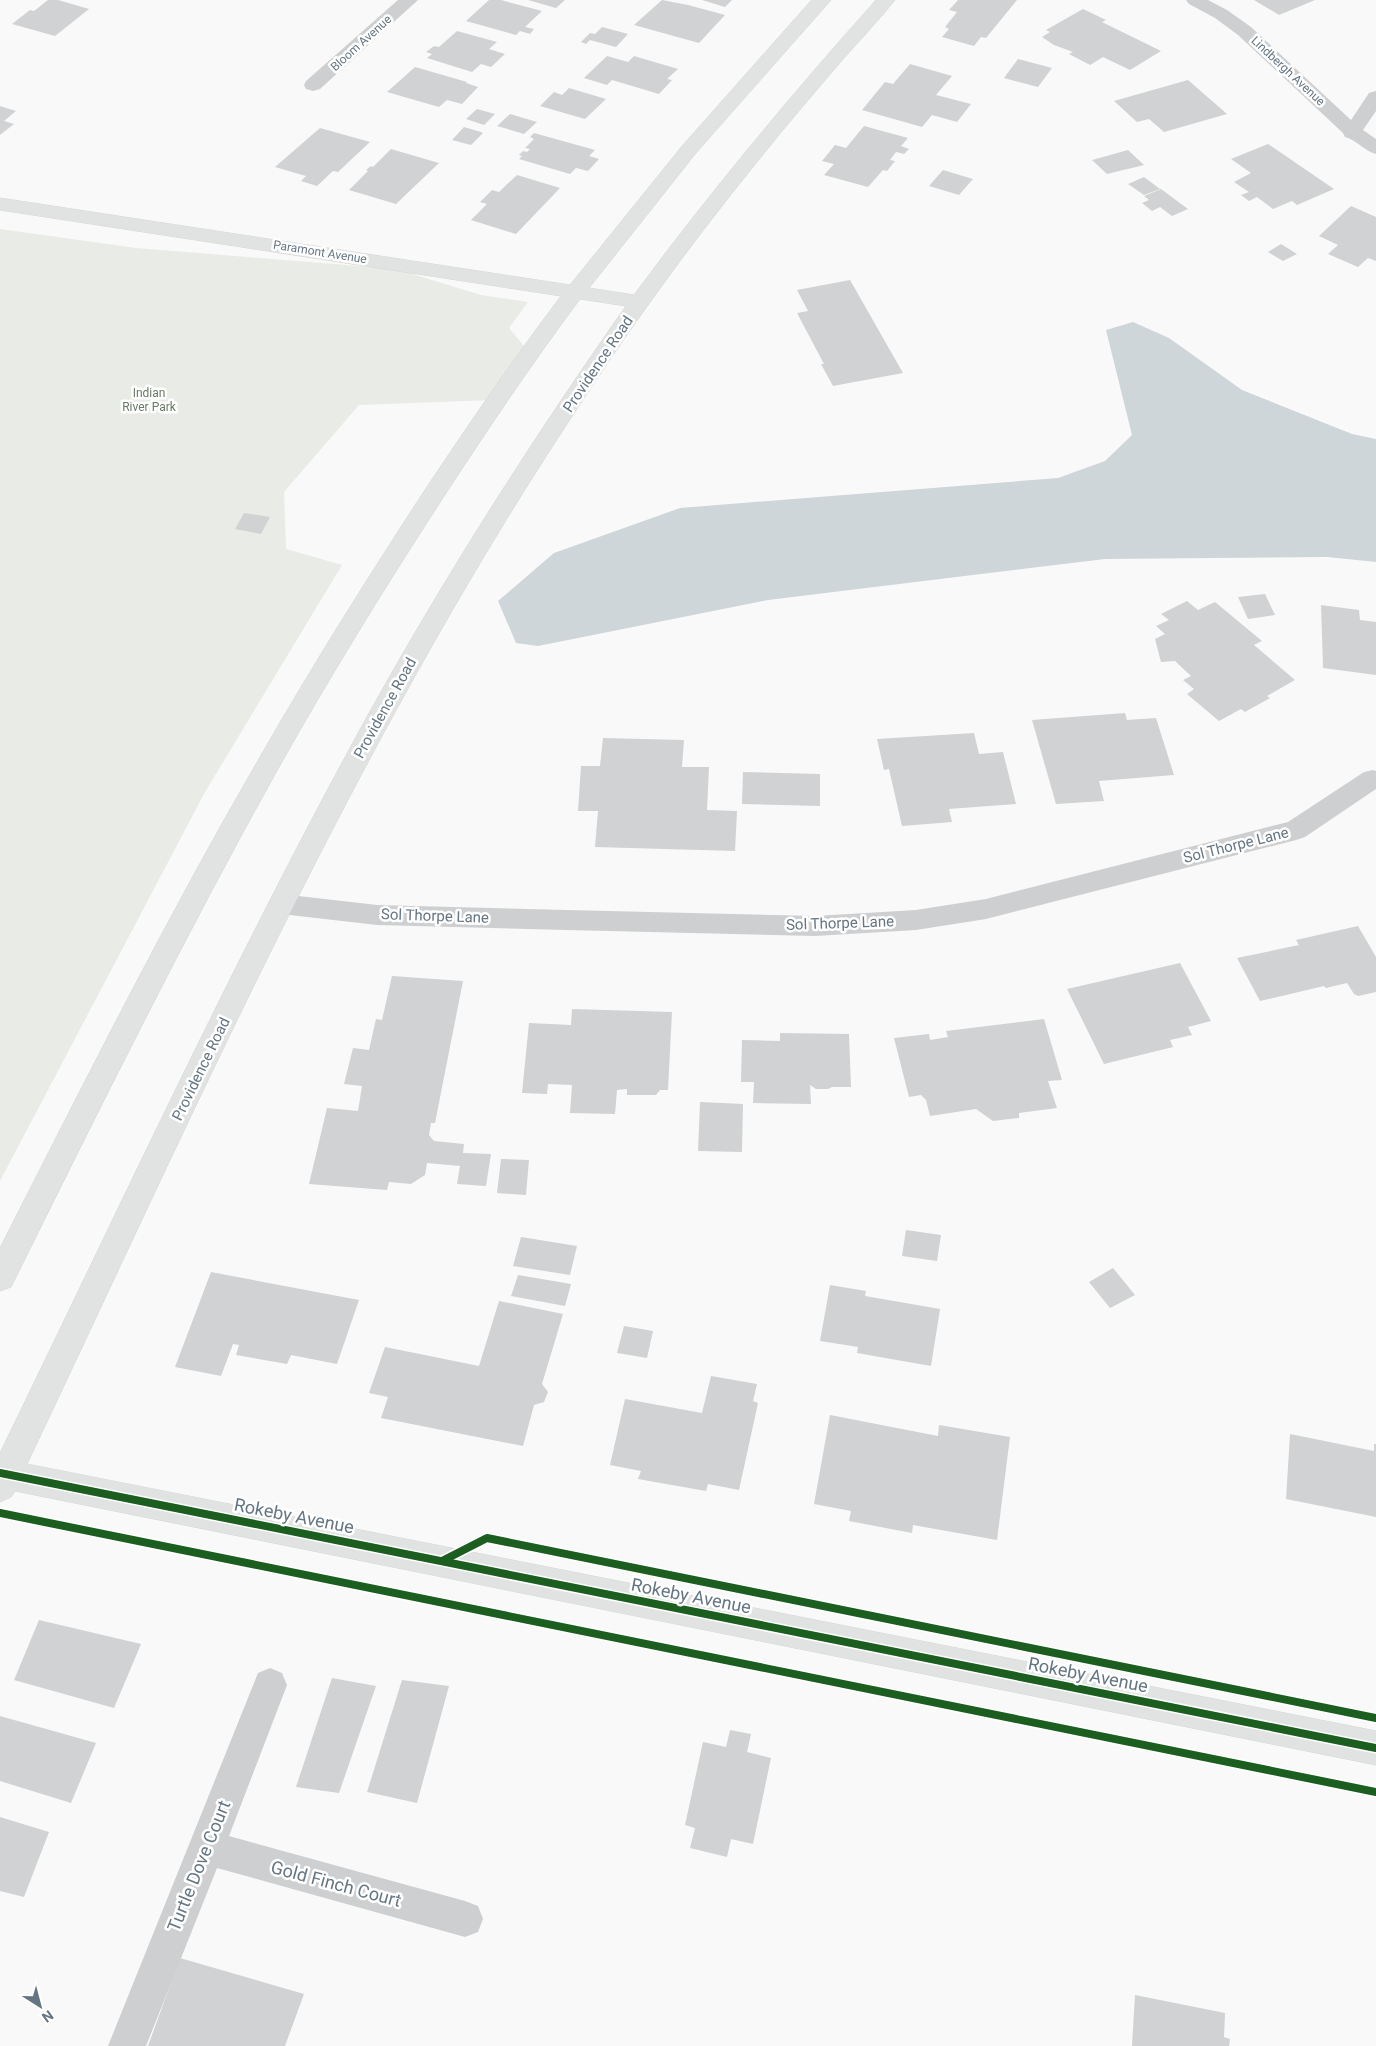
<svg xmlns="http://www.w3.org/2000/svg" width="1376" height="2046" viewBox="0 0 1376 2046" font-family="Roboto,sans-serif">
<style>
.green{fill:#e8ebe6}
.water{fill:#ced6d9}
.building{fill:#d0d2d3}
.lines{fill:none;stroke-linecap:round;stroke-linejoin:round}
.secondary-casing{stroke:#d5d6d7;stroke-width:1}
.street{fill:#cecfd0;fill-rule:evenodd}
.secondary{fill:#e1e2e2;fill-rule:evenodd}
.cycleway-casing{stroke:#fff;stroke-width:11}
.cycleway{stroke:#1b5e20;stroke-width:8}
.labels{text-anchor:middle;stroke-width:5;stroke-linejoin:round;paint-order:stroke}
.far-street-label{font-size:12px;fill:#657683;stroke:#fff}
.far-park-label{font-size:12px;fill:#687a64;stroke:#fff}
.street-label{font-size:15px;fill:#657683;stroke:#fff}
.near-street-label{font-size:18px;fill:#657683;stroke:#fff}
</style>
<rect width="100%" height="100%" fill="#f9f9f9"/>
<path class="green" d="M0,229L136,248L396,269L481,295L528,302L509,328L524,346L492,400L359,405L284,492L286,549L342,565L205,792L0,1181Z"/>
<path class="water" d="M1133,322L1169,338L1242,390L1352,434L1376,439V562L1327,557L1105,559L768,600L538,646L516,643L498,601L554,553L680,508L1058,478L1105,461L1132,435L1106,330Z"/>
<path class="building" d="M48,0H58L89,9L55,36L12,24L30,10L34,11Z
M489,0H501L542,11L525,27L534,29L530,34L520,31L516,35L466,21Z
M528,0H565L556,8Z
M662,0L688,5L725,15L699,43L634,25Z
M702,0H732L725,7Z
M958,0H1017L986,38L981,37L974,46L942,37L949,29L945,27L957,12L949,10Z
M1254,0H1315L1279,15Z
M1083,9L1106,20L1102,22L1161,51L1130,70L1103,57L1090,65L1069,54L1073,52L1054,45L1042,37L1050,32L1046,30Z
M602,27L628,34L616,47L590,40L586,44L581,42L590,33L595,34Z
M457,31L497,42L489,49L505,54L491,67L481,64L472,72L427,58L432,54L426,52L434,46L439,47Z
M607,56L628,62L634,56L678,69L667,79L672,80L659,94L612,80L607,85L584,78Z
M1018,59L1052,68L1038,87L1004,78Z
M910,64L952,76L936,95L971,104L957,122L932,115L922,127L862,110L885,82L893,84Z
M415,67L467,82L466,83L478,87L462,104L447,100L439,107L387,92Z
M1188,80L1227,114L1164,132L1149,119L1137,122L1114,101Z
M569,88L606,99L585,119L540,106L554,92L562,95Z
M0,106L16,111L4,121L14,124L0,135Z
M477,109L495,114L484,125L466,119Z
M510,114L537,122L524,134L497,126Z
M864,126L908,138L901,146L909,149L904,154L896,152L890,160L895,161L887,171L883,170L868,187L824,175L834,164L822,161L835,145L846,148Z
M464,127L481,132L483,133L471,145L452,140Z
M320,128L370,142L338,172L333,171L317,186L301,181L306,176L275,167Z
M534,133L595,150L589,156L599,159L588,171L576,168L570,174L519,159L522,156L519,155L523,151L527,152L530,149L525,148L534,139L530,137Z
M1268,144L1334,189L1297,205L1292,201L1273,209L1257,197L1249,201L1241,195L1249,192L1234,182L1251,173L1231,159Z
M391,149L439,163L396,204L349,190L368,171L366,170L371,166L373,167Z
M1128,150L1144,165L1107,174L1092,160Z
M943,170L973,179L959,195L929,186Z
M517,175L560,188L516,234L471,220L487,204L480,202L492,190L499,192Z
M1144,177L1160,189L1144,195L1128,184Z
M1161,189L1188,209L1172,216L1160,207L1152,211L1142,203L1149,200L1144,196Z
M1351,206L1376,217V261L1368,258L1358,267L1328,254L1338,245L1319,236Z
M1281,244L1297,254L1283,261L1268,252Z
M850,280L903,373L833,386L821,364H824L797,313L808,311L797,290Z
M244,513L270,517L261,534L235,529Z
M1265,594L1275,615L1248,619L1238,597Z
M1187,601L1198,610L1215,602L1262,641L1254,645L1295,680L1267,696L1270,698L1245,712L1241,709L1219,721L1187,694L1194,689L1183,680L1191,676L1175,661L1161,662L1155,639L1165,634L1156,626L1169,620L1161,614Z
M1321,605L1359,610L1360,620L1376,622V675L1323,668Z
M1125,713L1127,720L1156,718L1174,775L1099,781L1104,801L1056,804L1032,720Z
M974,733L979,754L1003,752L1016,804L949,809L952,822L902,826L889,769L884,770L877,739Z
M603,738L684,740L682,767H709L707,810L737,811L735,851L595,847L598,811H578L581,766H600Z
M743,772L820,774V806L742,804Z
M1358,926L1376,957V992L1358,996L1354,994L1347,983L1326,988L1324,986L1260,1001L1237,958L1299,945L1296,940Z
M1180,963L1211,1021L1188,1027L1192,1035L1170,1040L1173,1047L1104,1064L1067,989Z
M392,976L463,981L435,1123H431L429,1135L434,1141L464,1144L463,1153L491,1154L486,1186L457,1184L460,1166L427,1163L425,1175L411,1184L389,1182L387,1190L309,1184L327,1108L358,1111L362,1086L344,1084L353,1048L369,1050L376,1019L382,1020Z
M572,1009L672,1012L668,1090H660L656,1095H627V1089L617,1090L615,1114L570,1113L572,1085L548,1084L547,1094L522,1093L529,1023L571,1025Z
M1044,1019L1062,1080L1048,1081L1057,1108L1019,1113V1118L993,1121L976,1109L930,1116L926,1100L921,1095L909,1097L894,1038L929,1034L930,1040L948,1037L946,1031Z
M780,1033L849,1034L851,1087H832L828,1089H816L810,1085L811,1104L753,1103L754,1082H741L742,1040L780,1041Z
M700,1102L743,1104L742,1152L698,1151Z
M501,1159L529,1160L526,1195L497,1193Z
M906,1230L941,1235L937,1261L902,1256Z
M521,1237L577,1246L570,1275L513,1266Z
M1113,1268L1135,1295L1110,1308L1089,1282Z
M211,1272L359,1300L337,1364L291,1355L287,1364L236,1355L239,1345L233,1344L221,1376L175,1367Z
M518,1275L571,1284L565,1306L511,1296Z
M830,1285L866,1291L865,1296L940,1309L931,1366L857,1353L858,1347L820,1341Z
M499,1301L563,1314L542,1384L548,1392L544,1402L534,1405L523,1446L381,1418L388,1397L369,1393L385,1347L479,1366Z
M624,1326L653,1331L647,1358L617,1353Z
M711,1376L757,1384L753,1401L758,1403L739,1490L708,1484L706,1491L638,1479L641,1471L610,1465L625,1399L702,1413Z
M830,1415L938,1436L939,1425L1010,1437L997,1540L913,1525L912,1533L849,1521L851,1511L814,1504Z
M1290,1434L1374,1451V1444H1376V1517L1286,1499Z
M39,1620L141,1644L114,1708L14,1680Z
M332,1678L376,1686L339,1793L296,1787Z
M402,1680L449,1686L417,1803L367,1792Z
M0,1716L96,1743L71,1803L0,1781Z
M730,1730L751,1734L747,1752L771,1758L753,1844L731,1839L727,1857L690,1848L695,1828L685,1825L703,1742L726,1747Z
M0,1817L49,1832L24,1897L0,1891Z
M180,1958L304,1994L285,2046H148Z
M1135,1995L1225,2013L1224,2037L1230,2039L1229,2046H1132Z"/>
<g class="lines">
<defs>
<path id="secondary" d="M812,0H831L696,153L589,288L634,295C710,192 791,95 876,0H895C879,20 861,39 844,58C816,91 788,123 761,157C690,244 626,333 565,427C351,754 194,1112 27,1464L1376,1731V1765L15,1491L11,1497L0,1502V1453C117,1213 229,970 357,735C438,587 529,444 626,306L580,299C530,366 483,436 437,507C382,592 329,678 279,767C184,937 98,1112 11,1287L0,1291V1248C84,1083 167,917 260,757C311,668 365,582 421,496C466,428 512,361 561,296L0,210V198L570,285L683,145Z"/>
</defs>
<use href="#secondary" class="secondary-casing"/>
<path class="street" d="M398,0H418L320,89L313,91L306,89L304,85L306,81Z
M1186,0H1208L1227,10L1251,27L1351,120L1369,93L1376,91V111L1363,130L1376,139V154C1364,151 1357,140 1345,137L1343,133L1238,35L1215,18L1189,4Z
M1373,770L1376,771V789L1305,837L1296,840L986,919L916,930L815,936L567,930L377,925L281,914L272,911L268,904L272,897L281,894L377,905L567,910L815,916L916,910L986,899L1288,822L1364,772Z
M270,1668L282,1673L287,1685L229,1836L465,1901L478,1906L483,1919L478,1932L465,1937L217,1868L146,2046H108L258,1673Z"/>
<use href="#secondary" class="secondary"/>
<defs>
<path id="cycleway" d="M0,1473L1376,1748
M0,1513L1376,1792
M442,1561L487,1538L1376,1718"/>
</defs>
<use href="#cycleway" class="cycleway-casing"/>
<use href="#cycleway" class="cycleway"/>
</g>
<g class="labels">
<g class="far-street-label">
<text transform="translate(361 43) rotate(-42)" y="4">Bloom Avenue</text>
<text transform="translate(1288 71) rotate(43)" y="4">Lindbergh Avenue</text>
<text transform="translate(320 252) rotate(9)" y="4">Paramont Avenue</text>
</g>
<g class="far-park-label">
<text x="149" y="397">Indian<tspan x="149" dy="14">River Park</tspan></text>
</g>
<g class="street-label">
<text transform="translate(598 364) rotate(-56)" y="5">Providence Road</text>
<text transform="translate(385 708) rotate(-61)" y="5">Providence Road</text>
<text transform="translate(1236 845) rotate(-14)" y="5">Sol Thorpe Lane</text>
<text transform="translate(435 916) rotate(2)" y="5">Sol Thorpe Lane</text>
<text transform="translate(840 923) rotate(-2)" y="5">Sol Thorpe Lane</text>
<text transform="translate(201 1069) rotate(-64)" y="5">Providence Road</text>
</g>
<g class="near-street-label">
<text transform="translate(294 1516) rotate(11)" y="6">Rokeby Avenue</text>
<text transform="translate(691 1596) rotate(11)" y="6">Rokeby Avenue</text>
<text transform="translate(1088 1675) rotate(11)" y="6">Rokeby Avenue</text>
<text transform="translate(199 1866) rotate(-68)" y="6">Turtle Dove Court</text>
<text transform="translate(336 1884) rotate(15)" y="6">Gold Finch Court</text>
</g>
</g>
<g transform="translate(40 2006) rotate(144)" stroke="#ffffff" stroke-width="4" paint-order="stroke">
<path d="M0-4L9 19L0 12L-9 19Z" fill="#657683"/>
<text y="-8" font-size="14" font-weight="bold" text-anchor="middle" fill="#657683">N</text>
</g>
</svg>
